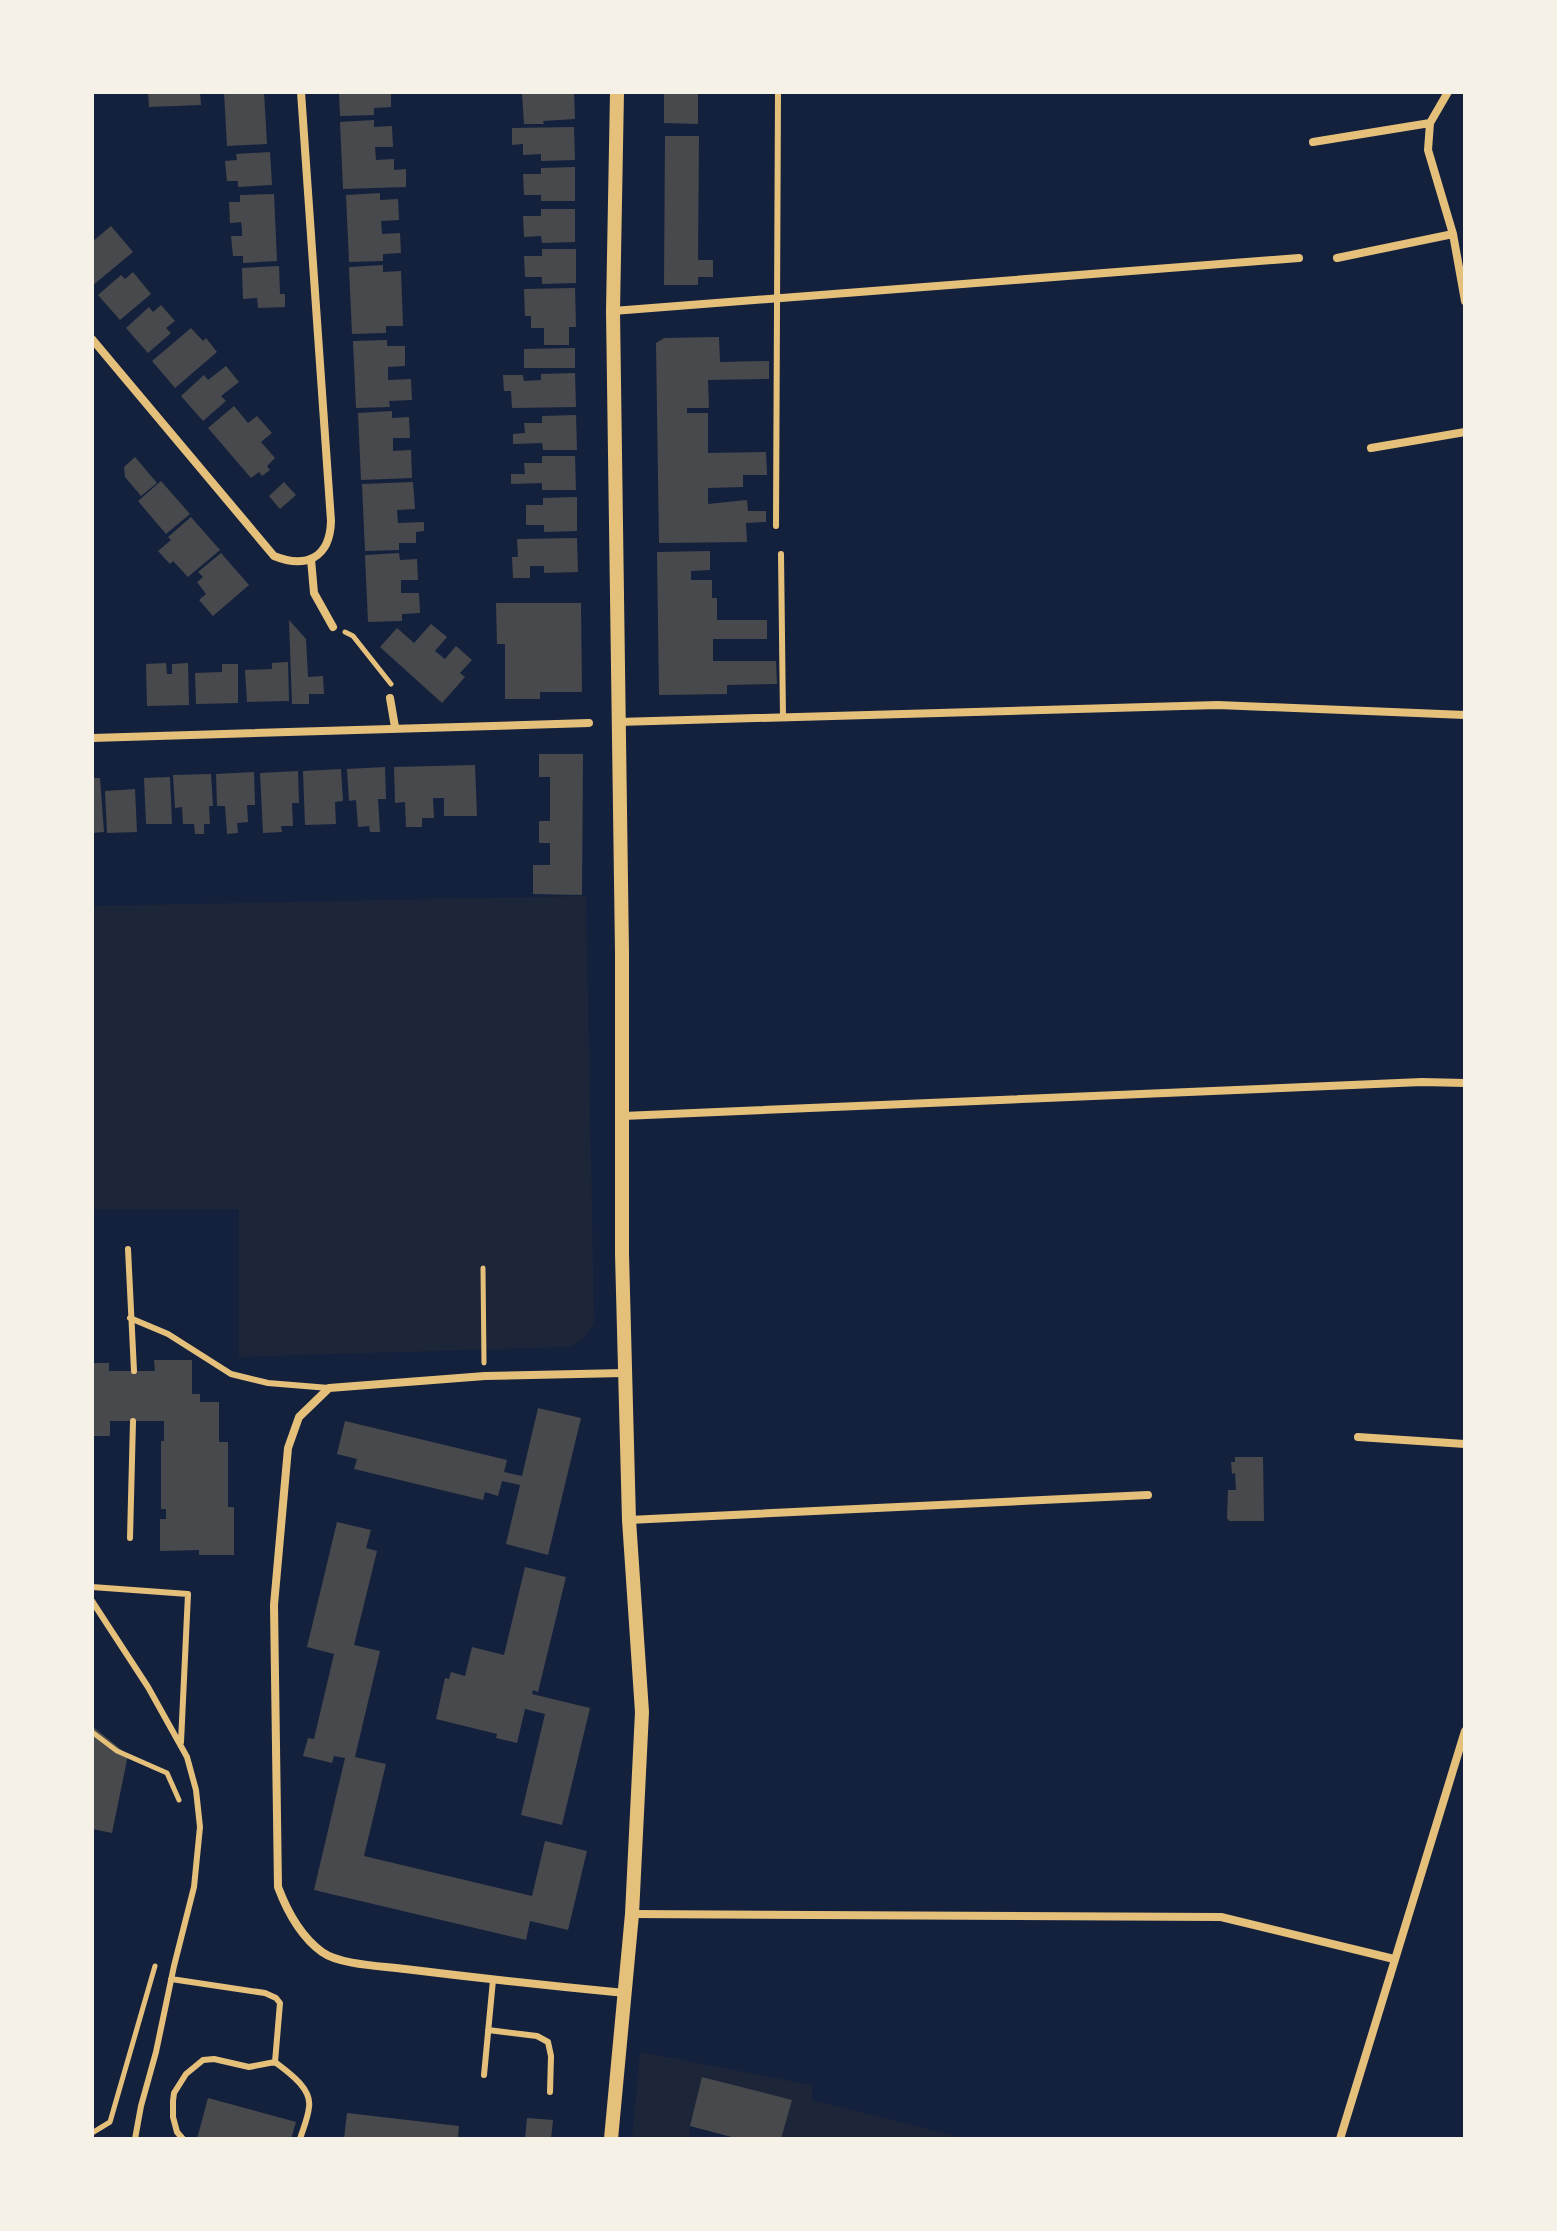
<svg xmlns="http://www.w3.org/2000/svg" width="1557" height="2231" viewBox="0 0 1557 2231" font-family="'Varela Round',sans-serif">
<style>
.green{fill:#1d2539}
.building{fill:#48494c}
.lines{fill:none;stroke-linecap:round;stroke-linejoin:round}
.path{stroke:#e5c07b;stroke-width:5}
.service{stroke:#e5c07b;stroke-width:6}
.minor{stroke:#e5c07b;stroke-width:8}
.tertiary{stroke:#e5c07b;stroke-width:14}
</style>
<rect width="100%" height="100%" fill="#14213d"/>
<path class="green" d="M586,896L594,1322C587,1337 582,1343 565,1347L239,1357V1209H92V906Z
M640,2052L812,2085V2100L959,2137L958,2139H781L791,2100L703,2077L690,2126L689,2139H632Z"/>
<path class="building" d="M148,92H200L201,105L149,107Z
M224,92H264L267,144L227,146Z
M339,92H391V107L374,108V115L340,116Z
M540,92H574L575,119L543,121L544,124H524L522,94Z
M664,92H698V124L664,123Z
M374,120V127L392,126L393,147H375L376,160L394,159V170L406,169V187L343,189L340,122Z
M574,127L575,160L541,161V154L523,155V144L512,145V128Z
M665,136H699L698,260H713V277H698V285H664Z
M270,152L272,185L238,187V181H227L225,161L237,160L236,154Z
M575,167V201H541V195H524L523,174H541V168Z
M380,193V200L398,199L399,220L381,221L382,234L400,233L401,253L383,254V261L349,262L346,195Z
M274,194L277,261L243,263V256H233L231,236H242V229L241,222L230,223L229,202H240V195Z
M541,209H575V242L542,243L541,236L524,237L523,216H541Z
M111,226L133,252L92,286V242Z
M542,249H576V283L542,284V277H525L524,256H542Z
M383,265V272L401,271L403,326H386V333L352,334L349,267Z
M279,266L280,294H285V307L258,308L257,298L243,299L242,268Z
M133,272L151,294L120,320L98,295L121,275L125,279Z
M575,288L576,327H569V345H544V328H531V316H525L524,289Z
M161,305L175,321L166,328L171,333L148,353L126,328L149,307L153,312Z
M191,328L203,341L206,338L217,352L175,388L152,361Z
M719,337L720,362L769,361V379L708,380L709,408H687V413H708V453L766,452L767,475H743V487L708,488V504L747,500L748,511H766V522L746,523L747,542L659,543L656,343L664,338Z
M387,340V346H405V366L388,367V380L411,379L412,400L389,401L390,407L356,408L353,341Z
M575,348V368H524V349Z
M226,366L239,382L221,396L226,401L203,421L181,396L204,375L208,380Z
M575,373L576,407L512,408L511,391H504L503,375H523L524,381L541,380V374Z
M234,406L248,423L257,416L272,433L261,442L275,458L267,466L270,470L262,476L259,472L251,478L208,428Z
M392,411V418L409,417L410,438H393V451L411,450L412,478L361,480L358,413Z
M576,415L577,450H543L542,443L513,444V434L525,433L524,423H542V416Z
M542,456H575L576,490H542V483L511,484V474H525L524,463H542Z
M135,457L157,483L141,496L125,477L124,467Z
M161,481L190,514L166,534L138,501Z
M284,482L296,495L280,509L269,496Z
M413,482L415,509L397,510L398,523L424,522V531L416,532V543H399V550L365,551L362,484Z
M577,497V531L544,532V525H526V505H543V498Z
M191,517L220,550L188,577L173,561L170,564L158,551L171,540L168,537Z
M577,538L578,572L544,573V566H530V578H513L512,557H518L517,539Z
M710,551V570L691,571V580H712V598H717V620H767V639H713V661H776L777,684L727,685V694L659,695L657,552Z
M221,553L249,585L213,616L199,600L206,594L197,582L203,577L198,572Z
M399,553L400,560L417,559L418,580H401V593H419L420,613L402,614V621L368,622L365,555Z
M496,603H581L582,692H540V699H505V644H497Z
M289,620L306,639L308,677L323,676L324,694H309V704H292Z
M431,624L447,637L435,651L445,659L456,646L472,660L460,673L465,677L442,703L380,647L397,628L414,643Z
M288,662L289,701L247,702L245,670L272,669V663Z
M166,663L167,674H172V664L188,663L189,705L147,706L146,664Z
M222,664H238V703L196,704L195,673L222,672Z
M539,754H583L582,895L533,894V865H550V843H539V821H550V777H539Z
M475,765L477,816H444V798H433L434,818H422V827H406L405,802L395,803L394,767Z
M385,767L386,799H378L380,832H370L369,826L358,827L356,800L349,801L347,769Z
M341,769L343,801L335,802L336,824L305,825L303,771Z
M298,771L299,803H292L293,826H281L282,832L263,833L260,773Z
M254,772L255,805H247L248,822L237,823L238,833L227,834L225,806H217L216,774Z
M211,774L213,806H209L210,824H204V834H195L194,824H183L182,807L175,808L173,775Z
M170,777L172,824H146L144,778Z
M92,778H100L104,832L92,833Z
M135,789L137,832L107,833L105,791Z
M154,1360H192V1394H200V1402H219V1442H228V1507H234V1555H199V1550L160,1551V1519H166V1509H161V1441H164V1421H110V1436H92V1363H109V1371H155Z
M538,1408L581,1418L548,1555L506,1544L520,1485L502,1481L498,1496L485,1492L483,1500L354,1469L357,1459L337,1454L345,1421L507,1460L504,1472L522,1476Z
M1235,1457H1263L1264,1521H1229L1227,1518L1228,1490H1236L1235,1473L1232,1474L1231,1462H1235Z
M337,1522L371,1530L366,1548L377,1551L354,1645L380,1651L355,1757L386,1764L364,1856L532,1896L545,1841L587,1851L568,1930L530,1921L526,1940L314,1890L345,1758L334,1756L332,1763L303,1756L308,1738L314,1739L334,1654L307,1647Z
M525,1567L566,1577L538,1692L533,1690L532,1694L590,1708L562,1825L521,1815L545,1714L525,1709L517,1743L496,1738L497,1734L436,1719L445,1678L449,1679L451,1672L465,1676L472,1647L504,1655Z
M92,1726L128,1755L112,1833L92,1829Z
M702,2077L792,2100L781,2139H739L690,2126Z
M208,2098L296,2122L291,2139H197Z
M347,2113L459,2126L458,2139H344Z
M527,2118L553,2120L551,2139H525Z"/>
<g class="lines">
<path class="path" d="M345,632L353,636L391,684
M483,1268L484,1363
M92,1732L117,1751L167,1773L179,1800
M92,2133L110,2122L155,1966"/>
<path class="service" d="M776,526L778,92
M781,554L783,718
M128,1249L134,1371
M130,1318L168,1334L231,1374L268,1383L329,1388
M130,1538L133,1421
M92,1587L188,1594L181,1742
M92,1601L148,1687L187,1757L196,1790L200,1827L194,1887L174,1966L156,2052L141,2106L135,2139
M171,1979L265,1993L276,1998L280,2003L275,2062
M488,2030L537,2036L548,2042L551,2056L550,2092
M484,2075L493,1980
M183,2139L177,2132L173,2117V2101L174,2093L186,2074L203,2060L214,2059L249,2067L275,2062C288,2072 312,2088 309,2107C308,2118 303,2129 300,2139"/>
<path class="minor" d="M1448,92L1430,123L1428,150L1453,234L1465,301
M1313,142L1430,123
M1337,258L1453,234
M613,311L1299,258
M92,339L274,556C306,569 330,558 331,521L301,92
M1371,448L1465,432
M311,559L314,593L333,627
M390,698L395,727
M618,722L1218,705L1465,715
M92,738L589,723
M623,1116L1422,1082L1465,1083
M624,1373L485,1376L329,1388L299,1417L288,1448L274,1605L278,1887C287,1911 300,1936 322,1952C340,1965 382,1966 405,1969C478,1978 551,1986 625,1993
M1358,1437L1465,1444
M629,1520L1148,1495
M632,1914L1221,1917L1394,1959
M1340,2139L1465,1731"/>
<path class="tertiary" d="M611,2139L632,1914L642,1712L629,1520L622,1254V952L613,311L617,92"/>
</g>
<rect width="1557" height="2231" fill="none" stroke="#f6f1e7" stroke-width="188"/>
</svg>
